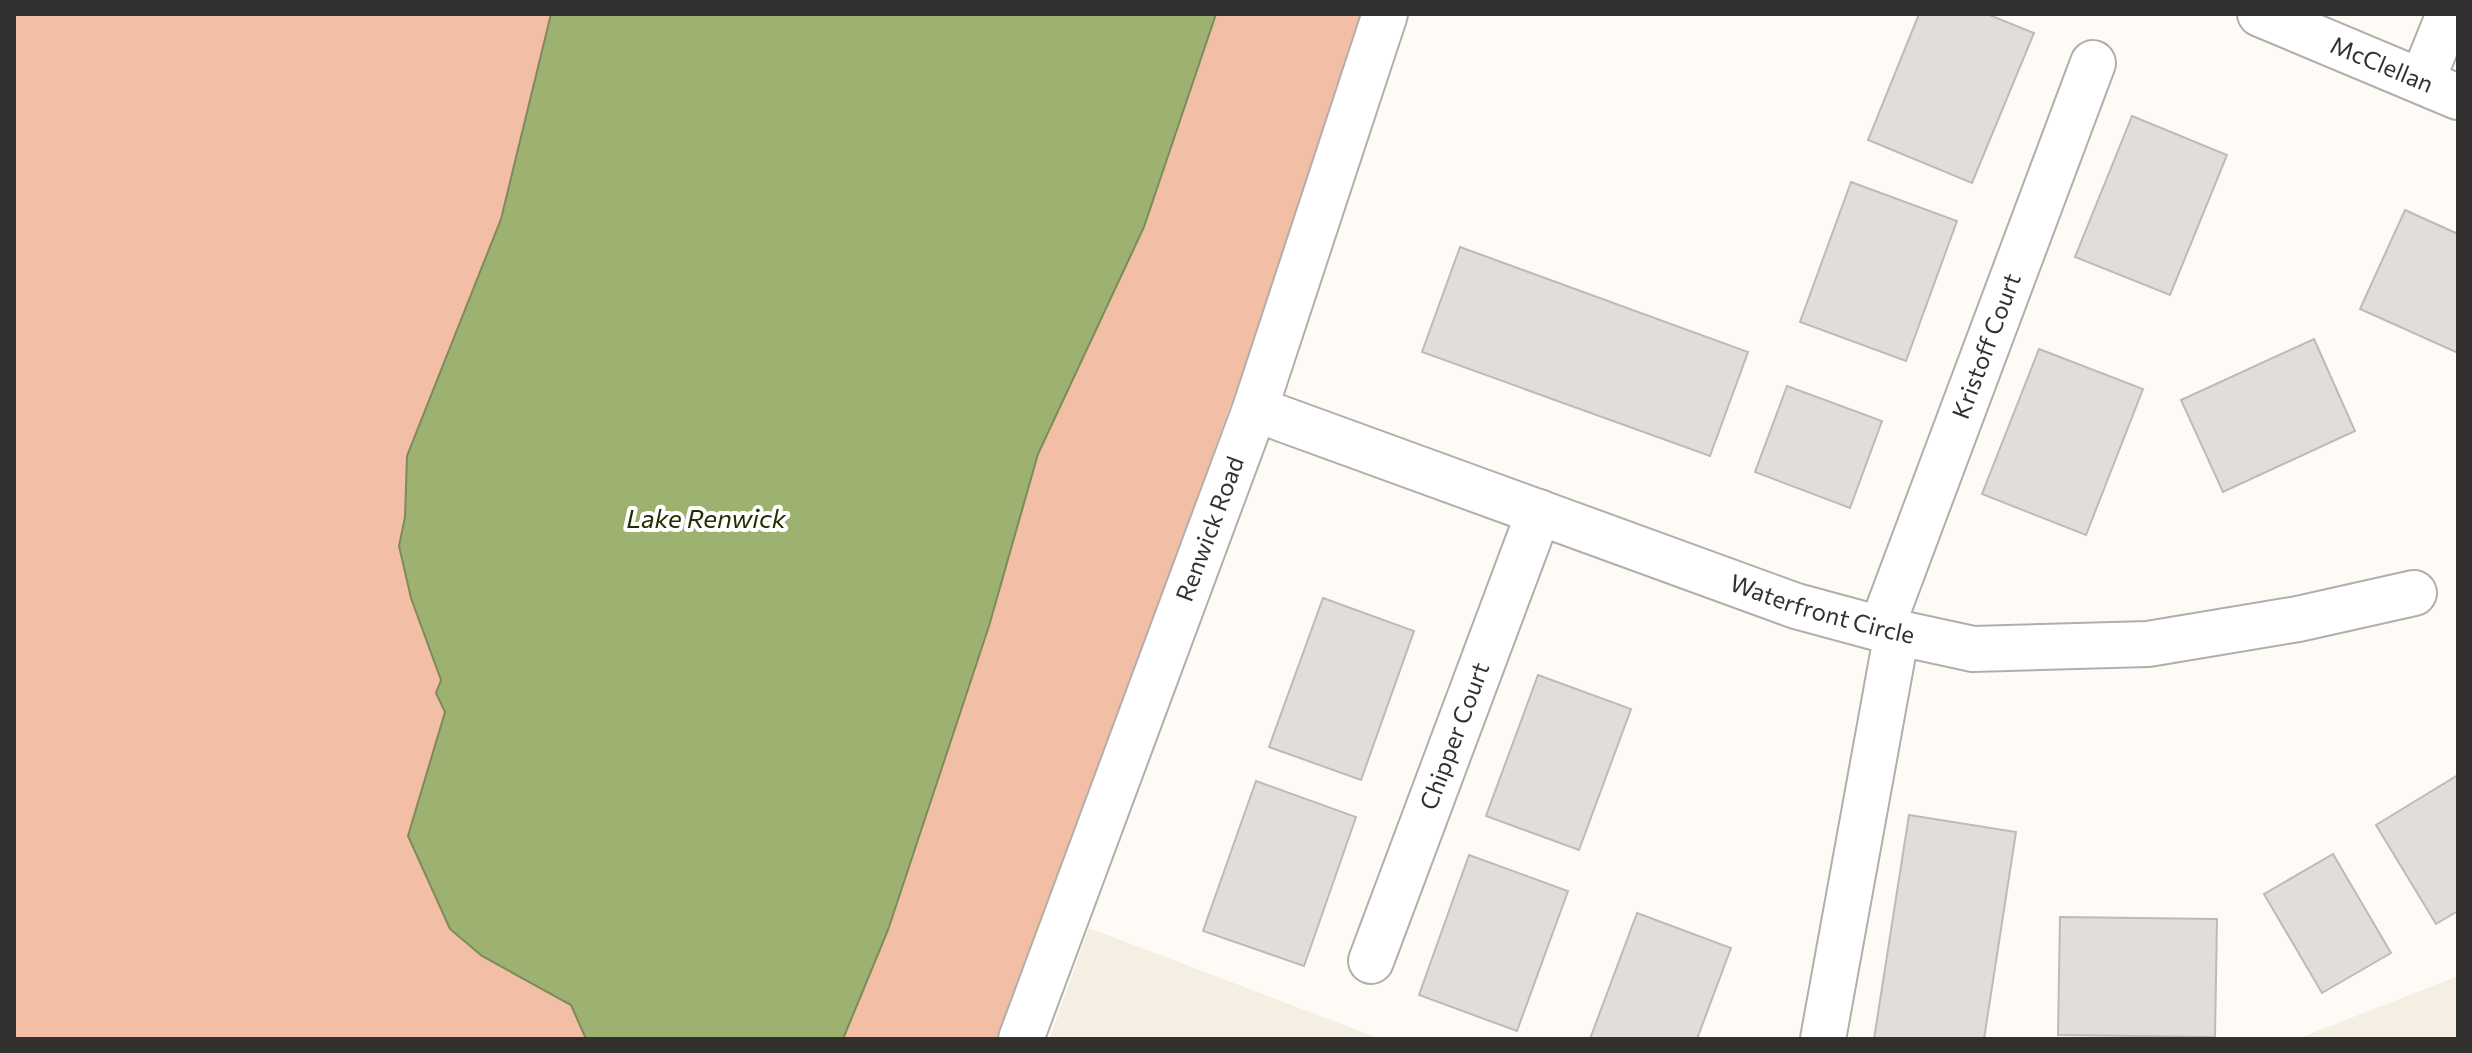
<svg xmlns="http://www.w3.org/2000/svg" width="2472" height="1053" viewBox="0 0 2472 1053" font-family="Commissioner,sans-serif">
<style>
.built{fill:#f5efe3}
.green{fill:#f2bea5}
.water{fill:#9db170;stroke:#7d8b5c;stroke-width:2}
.building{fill:#e1ddda;stroke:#bebab7;stroke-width:2}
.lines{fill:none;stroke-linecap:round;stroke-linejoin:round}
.minor-casing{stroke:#b1afaa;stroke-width:48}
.minor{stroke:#fff;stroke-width:44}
.labels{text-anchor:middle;stroke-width:8;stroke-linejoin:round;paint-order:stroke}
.street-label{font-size:24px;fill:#32312f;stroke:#fff}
.water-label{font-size:26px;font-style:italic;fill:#232e00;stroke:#fff}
</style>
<rect width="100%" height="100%" fill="#fefbf7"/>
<path class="built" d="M1089,928L1381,1039H1049Z
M2458,976V1039H2297Z"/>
<path class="green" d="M14,14H1373L1000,1039H14Z"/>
<path class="water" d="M551,14H1216L1144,227L1038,454L989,626L888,930L843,1039H586L571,1005L482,956L450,929L408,836L445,712L436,693L441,680L411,598L399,546L405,517L407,456L501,219Z"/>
<path class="building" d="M1919,14H1987L2034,33L1972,183L1868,140Z
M2132,116L2227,155L2170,295L2075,257Z
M1851,182L1957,221L1906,361L1800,322Z
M2405,210L2458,234V353L2360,309Z
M1460,247L1748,352L1710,456L1422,352Z
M2314,339L2355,431L2223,492L2181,400Z
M2039,349L2143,389L2086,535L1982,494Z
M1787,386L1882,421L1850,508L1755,472Z
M1323,598L1414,631L1361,780L1269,747Z
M1538,675L1631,709L1579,850L1486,816Z
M2458,775V911L2436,924L2376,825Z
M1256,781L1356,817L1304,966L1203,931Z
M1909,815L2016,832L1984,1039H1874Z
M2333,854L2391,953L2322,993L2264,894Z
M1469,855L1568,891L1517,1031L1419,995Z
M1637,913L1731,948L1697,1039H1590Z
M2060,917L2217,919L2215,1037L2058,1035Z"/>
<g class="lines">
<defs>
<g id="minor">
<path id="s1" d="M2260,14L2458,97"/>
<path d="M2422,81L2449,14"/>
<path id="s2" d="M1255,409L1796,606L1881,629L1973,649L2148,644L2298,619L2414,593"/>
<path id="s3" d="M1881,629L2093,63"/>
<path id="s4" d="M1371,961L1539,512"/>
<path id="s5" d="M1021,1039L1255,409L1385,14"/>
<path d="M1823,1039L1897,632"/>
</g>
</defs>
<use href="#minor" class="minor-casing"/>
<use href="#minor" class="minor"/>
</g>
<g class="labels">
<g class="street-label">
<text dy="8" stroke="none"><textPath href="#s1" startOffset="132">McClellan</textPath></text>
<text dy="8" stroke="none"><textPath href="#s3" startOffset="302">Kristoff Court</textPath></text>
<text dy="8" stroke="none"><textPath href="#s5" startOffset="544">Renwick Road</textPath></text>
<text dy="8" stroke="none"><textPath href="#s2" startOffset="602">Waterfront Circle</textPath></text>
<text dy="8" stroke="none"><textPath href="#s4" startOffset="240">Chipper Court</textPath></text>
</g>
<g class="water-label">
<text x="706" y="528">Lake Renwick</text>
</g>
</g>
<rect width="2472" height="1053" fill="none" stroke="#32312f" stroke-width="32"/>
</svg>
